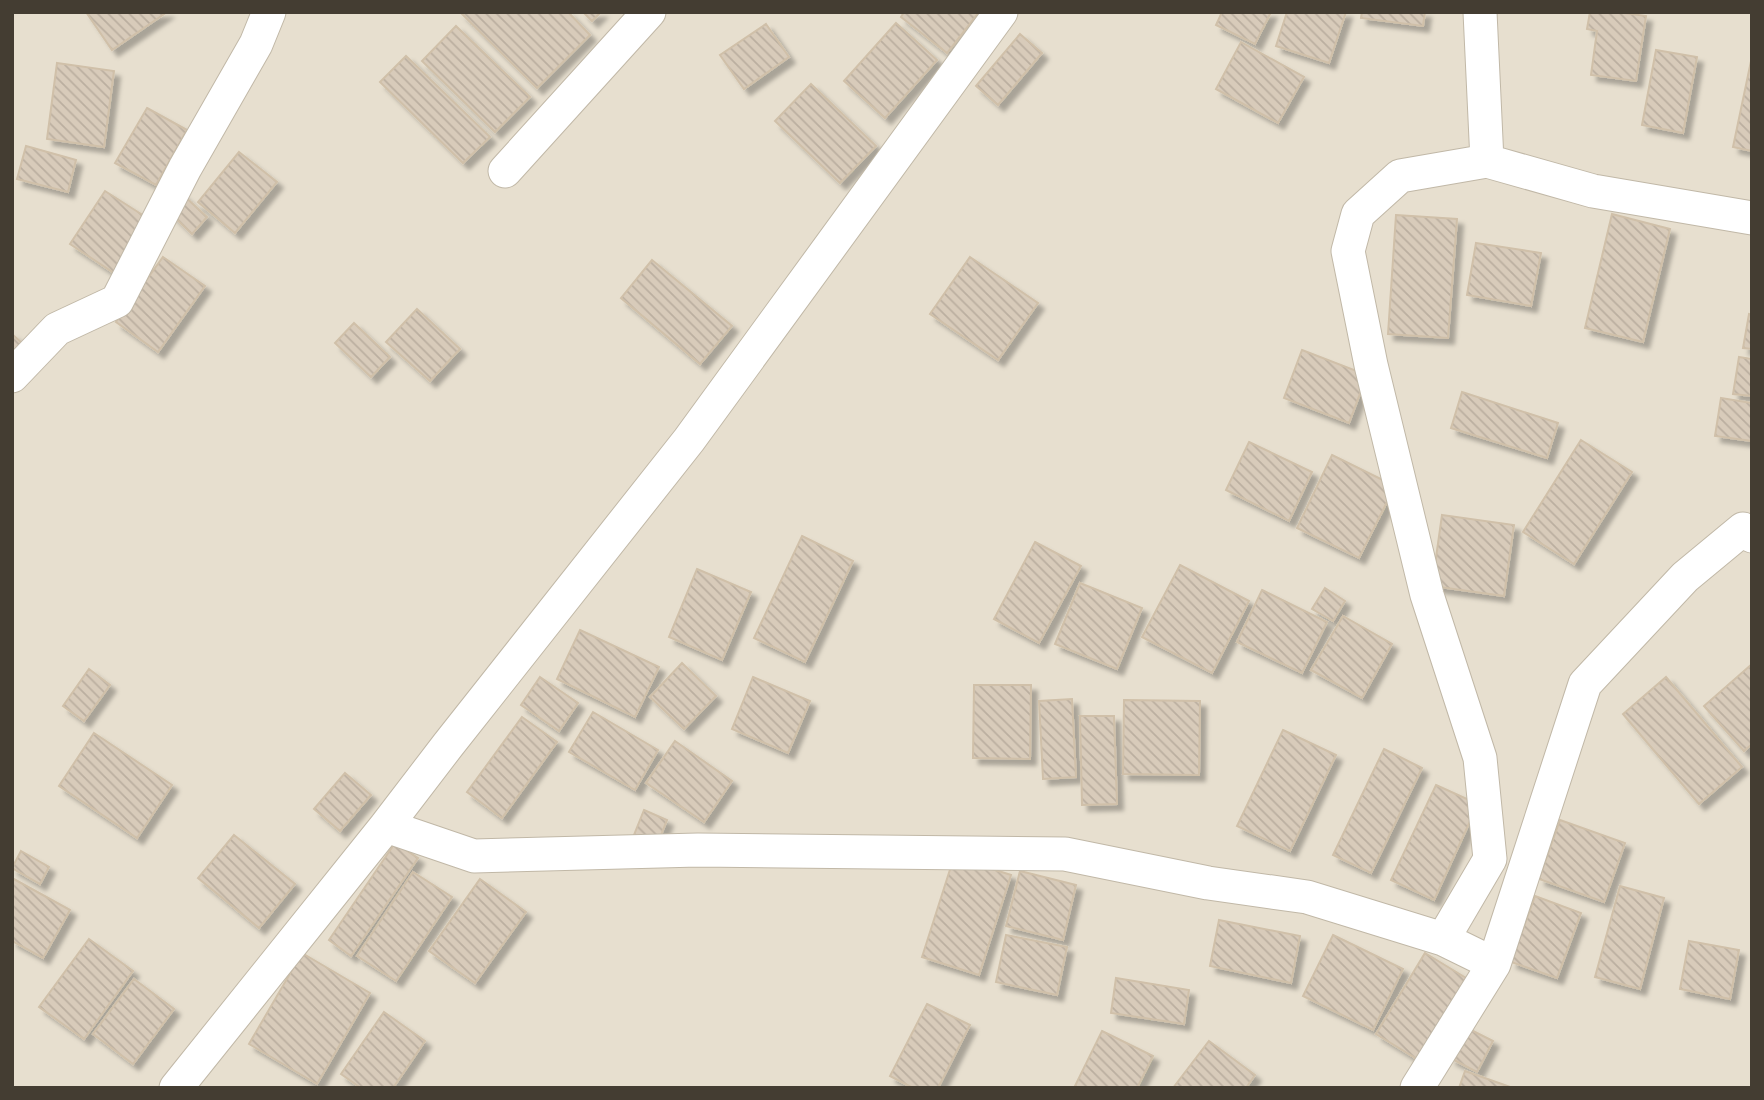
<svg xmlns="http://www.w3.org/2000/svg" width="1764" height="1100" viewBox="0 0 1764 1100" font-family="'Exo 2',sans-serif">
<style>
.residential{fill:#e7dfcf}
.building{fill:url(#building-back-hatch);stroke:#d0c0a9;stroke-width:2;filter:url(#shadow)}
.lines{fill:none;stroke-linecap:round;stroke-linejoin:round}
.minor-casing{stroke:#c1b8a7;stroke-width:35}
.minor{stroke:#fff;stroke-width:33}
</style>
<defs>
<pattern id="building-back-hatch" width="6" height="6" patternUnits="userSpaceOnUse" patternTransform="scale(1.75)"><rect width="6" height="6" fill="#d8cbba"/><path d="M-1 5l2 2M0 0l6 6M5-1l2 2" fill="none" stroke="#bbafa0"/></pattern>
<filter id="shadow"><feDropShadow dx="6" dy="6" stdDeviation="2" flood-color="#0004"/></filter>
</defs>
<rect width="100%" height="100%" fill="#f2ede2"/>
<path class="residential" d="M12,12H1752V1088H12Z"/>
<path class="building" d="M86,12H167L112,50Z
M568,12L590,35L537,88L461,13Z
M583,12H601L592,21Z
M904,12H979L947,53L901,17Z
M1222,12H1271L1255,44L1216,25Z
M1287,12H1346L1329,63L1276,46Z
M1362,12H1425L1423,26L1361,18Z
M1590,12H1618L1646,16L1636,81L1591,75L1597,31L1587,29Z
M896,23L937,60L885,118L844,81Z
M766,24L789,57L744,89L720,55Z
M456,26L530,97L495,132L422,61Z
M1020,34L1042,53L998,105L976,86Z
M1241,42L1304,77L1278,123L1216,89Z
M1656,50L1697,57L1683,133L1642,125Z
M406,56L490,137L463,163L380,82Z
M1751,61H1752V151L1733,147Z
M57,63L114,71L104,147L47,139Z
M811,84L876,146L840,183L775,121Z
M147,108L187,130L156,185L115,163Z
M26,146L76,160L68,192L17,179Z
M239,152L277,182L235,233L198,202Z
M105,191L152,221L117,275L70,244Z
M181,193L207,217L192,234L166,209Z
M1612,214L1670,229L1643,342L1585,328Z
M1396,215L1457,219L1448,338L1388,334Z
M1476,243L1541,253L1531,306L1467,295Z
M163,257L205,286L158,352L116,322Z
M970,257L1038,303L998,360L930,314Z
M652,260L732,326L700,364L621,298Z
M417,309L460,349L430,381L386,342Z
M1749,314L1752,315V349L1743,348Z
M354,323L390,357L371,377L335,343Z
M12,334L22,343L12,354Z
M1302,350L1367,375L1349,423L1284,398Z
M1739,357L1752,359V396L1733,394Z
M1462,392L1558,423L1547,458L1451,428Z
M1721,398L1752,403V441L1715,436Z
M1581,440L1632,472L1574,564L1523,532Z
M1249,442L1312,472L1289,521L1226,490Z
M1332,455L1395,486L1359,558L1297,528Z
M1442,515L1514,525L1504,596L1432,586Z
M802,536L853,561L805,662L754,638Z
M1035,542L1081,566L1039,643L994,619Z
M1180,565L1249,601L1212,673L1142,637Z
M697,569L751,592L722,660L669,637Z
M1080,583L1142,608L1117,669L1055,644Z
M1325,588L1345,601L1333,621L1312,609Z
M1262,590L1327,622L1302,673L1237,642Z
M1343,616L1392,644L1362,698L1311,670Z
M580,630L659,667L635,717L557,679Z
M682,663L716,696L684,729L650,697Z
M1752,664V744L1744,751L1704,706Z
M89,669L110,685L84,721L63,706Z
M540,677L578,703L559,731L521,705Z
M753,677L810,701L788,753L732,729Z
M1666,677L1742,767L1699,804L1623,714Z
M974,685H1031L1030,759L973,758Z
M1072,699L1076,777L1043,779L1039,701Z
M1124,700L1200,701L1199,775L1123,774Z
M593,712L658,750L635,790L569,752Z
M1080,716H1114L1117,804L1082,805Z
M522,717L557,742L502,818L467,792Z
M1283,730L1336,755L1290,851L1237,826Z
M94,733L172,785L137,838L59,786Z
M675,741L732,781L704,822L646,783Z
M1384,749L1422,768L1371,873L1333,855Z
M345,773L371,795L340,831L314,809Z
M1436,785L1478,804L1434,900L1391,880Z
M644,810L667,820L657,845L634,835Z
M1560,820L1625,843L1604,902L1539,879Z
M234,835L295,884L259,928L198,878Z
M395,843L418,858L351,956L329,940Z
M21,851L49,867L40,884L12,868Z
M954,857L1011,875L979,975L922,957Z
M1020,871L1076,885L1063,940L1006,926Z
M413,872L452,897L396,981L357,956Z
M12,878L70,910L43,958L12,941Z
M480,879L526,912L475,983L429,951Z
M1620,886L1664,898L1640,989L1595,977Z
M1535,896L1581,913L1557,978L1511,962Z
M1219,920L1300,936L1291,983L1210,966Z
M1006,935L1067,947L1057,995L996,982Z
M1333,935L1403,969L1373,1030L1303,996Z
M89,939L133,971L84,1039L39,1007Z
M1689,941L1739,950L1730,999L1680,989Z
M302,953L370,993L317,1084L249,1044Z
M1425,953L1471,981L1422,1062L1376,1034Z
M1116,978L1189,990L1184,1024L1111,1013Z
M134,979L174,1009L133,1064L93,1034Z
M927,1004L970,1025L938,1088H913L890,1076Z
M384,1012L425,1041L393,1088H361L341,1074Z
M1465,1027L1493,1041L1477,1072L1450,1058Z
M1102,1031L1153,1056L1137,1088H1074Z
M1209,1041L1255,1075L1246,1088H1173Z
M1465,1071L1513,1088H1459Z"/>
<g class="lines">
<defs>
<path id="minor" d="M1480,12L1487,161
M505,171L649,12
M12,376L57,329L117,301L185,168L256,44L269,12
M386,826L474,856L698,850L1065,854L1208,883L1307,897L1443,939L1494,964
M1443,939L1490,859L1480,758L1427,595L1371,365L1348,251L1358,214L1400,176L1487,161L1593,191L1752,218
M176,1088L386,826L448,745L689,440L1001,12
M1417,1088L1494,964L1585,684L1685,577L1743,529L1752,536"/>
</defs>
<use href="#minor" class="minor-casing"/>
<use href="#minor" class="minor"/>
</g>
<rect width="1764" height="1100" fill="none" stroke="#443d32" stroke-width="28"/>
</svg>
